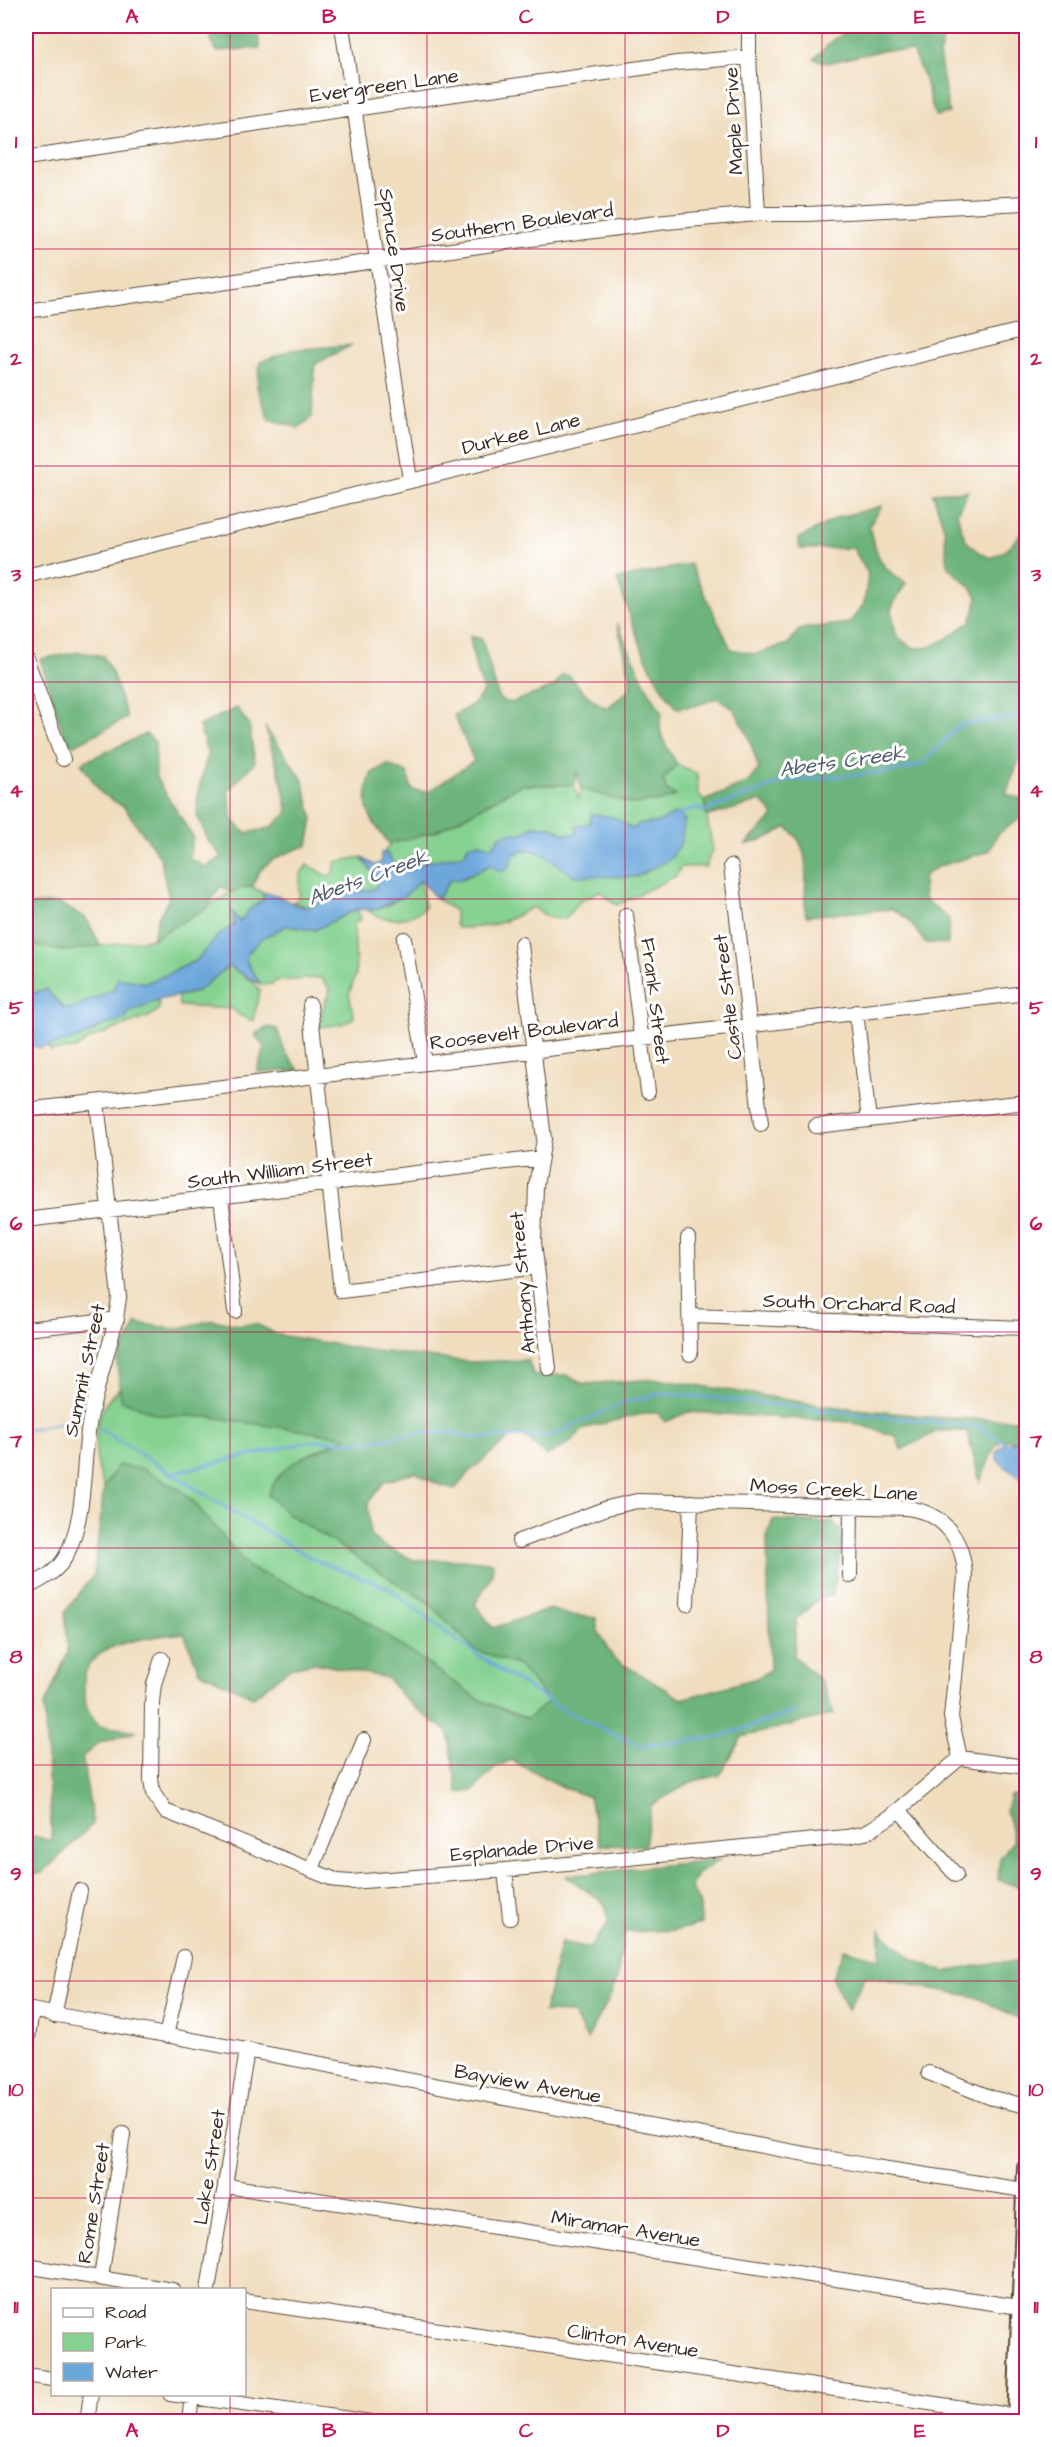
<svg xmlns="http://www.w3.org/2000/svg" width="1052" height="2447" viewBox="0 0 1052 2447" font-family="'Architects Daughter',sans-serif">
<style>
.green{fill:#85d291;stroke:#607e58;stroke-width:1.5}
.forest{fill:#6cb47b;stroke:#546f4c;stroke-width:1.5}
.water{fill:#6ca7dc;stroke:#54687d;stroke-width:1.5}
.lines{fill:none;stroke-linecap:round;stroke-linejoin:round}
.stream{stroke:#6ca7dc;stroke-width:3}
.minor-casing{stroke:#564536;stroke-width:16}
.major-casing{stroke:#564536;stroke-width:20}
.minor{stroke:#fff;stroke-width:14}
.major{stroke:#fff;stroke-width:16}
.grid{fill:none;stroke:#c2185b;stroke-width:1.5;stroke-opacity:0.55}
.labels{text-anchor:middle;stroke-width:6;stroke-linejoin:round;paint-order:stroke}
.street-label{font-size:20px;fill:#3b2a1e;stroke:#fff}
.water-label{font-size:21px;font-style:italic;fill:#4f5c6a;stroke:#fff}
.neatline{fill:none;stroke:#c2185b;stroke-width:2}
.grid-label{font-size:20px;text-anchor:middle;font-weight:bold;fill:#c2185b}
</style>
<rect width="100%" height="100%" fill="#fff"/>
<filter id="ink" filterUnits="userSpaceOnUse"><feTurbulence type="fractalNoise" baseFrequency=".0167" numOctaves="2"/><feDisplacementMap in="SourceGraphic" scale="12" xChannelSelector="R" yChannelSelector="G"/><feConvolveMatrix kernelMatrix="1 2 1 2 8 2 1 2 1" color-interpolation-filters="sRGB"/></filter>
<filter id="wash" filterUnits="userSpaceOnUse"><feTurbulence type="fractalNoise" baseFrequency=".008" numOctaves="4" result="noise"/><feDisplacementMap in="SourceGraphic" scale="24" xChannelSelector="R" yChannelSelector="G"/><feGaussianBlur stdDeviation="1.35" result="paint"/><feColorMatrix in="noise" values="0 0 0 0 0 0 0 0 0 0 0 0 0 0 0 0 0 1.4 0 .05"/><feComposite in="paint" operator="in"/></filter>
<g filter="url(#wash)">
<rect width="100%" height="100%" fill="#f0ddbe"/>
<path class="green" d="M677,764L697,774L698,794L704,801L713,851L710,854L706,867H681L676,876L617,905L599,891L578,903L565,919L550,918L532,907C505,923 490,928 458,928L455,925V911L437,899L450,880L463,879L490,865L509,868L514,854L577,834H565L552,827L533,826L522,834L511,833L493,847L480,843L468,845L465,854L397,868L385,852L389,844L436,831L471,813L520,785H574L579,800L581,789L675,796L667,791L663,780Z
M361,857L377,878V888L366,891L348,892L309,907L292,902L299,899L300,875L307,865L330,877L335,869V862Z
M420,880L425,907C410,922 382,923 366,909C387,911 407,894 420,880Z
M244,887H253L263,893V900L250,909L240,922L233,913L234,925L219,935L197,960L166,975L146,983L118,978L113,990L73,1008H63L46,989L26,995V944L63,951L152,939L208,907L231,892Z
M357,909L361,919L354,923L356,974L349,994L354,1018L342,1024L320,1027L322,1011L330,990L322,978L276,981L272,984L261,985L247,963L246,955L262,938L286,926L315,930Z
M229,966L253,982L260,991L253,1021L239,1015L232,1009L179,1006L178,996L196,992Z
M158,1000L159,1009L150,1016L92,1038L75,1049L50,1051L49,1046L86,1036L102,1026L126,1019L128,1012Z
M119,1388L121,1400L159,1415L210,1417L348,1437L300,1458L288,1514L428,1602L474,1649L519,1666L549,1701L528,1719L480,1700L351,1611L249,1568L193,1501L179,1489L118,1466L104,1488C95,1462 90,1433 104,1407C107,1400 114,1394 119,1388Z"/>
<path class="forest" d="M213,26H257L260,48L217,51L211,41Z
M852,26H947L939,55L949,113L935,116L925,80L912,51L884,50L827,63L814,59L830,42Z
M352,345L315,364L312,417L299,428L269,419L257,388L260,362L291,350Z
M968,491L957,513C964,539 964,545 990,558L1007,550L1024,530L1026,531V757L1019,760L1006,794L1026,800V814L998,834L989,851L937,867L923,877L924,899L949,919L948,944L925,943L908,919L892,909L806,916C802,891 812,865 799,841C797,836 791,831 787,827L767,838L745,845L774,816L762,801L708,816L704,801L747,783L759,769L749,738L735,710L717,698L695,706L677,708C646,673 633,623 617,579L690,564L731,649L755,654L788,644L800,629L849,623L864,604L868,574L853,548L800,549L798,539L839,517L882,506L869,526C876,554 880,569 906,583L891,608L896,635C902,640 908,647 916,648C934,651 957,631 971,621L978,598L971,587L948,567L944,528L933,493Z
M617,623L643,680L662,713C655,733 667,747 677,764L663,780L667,791L676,796L660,801L632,804L581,789L577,771L574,785H520L471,813L436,831L389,844C369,817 360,808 371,774L387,764L407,773L412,790L428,792L474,761L454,715L475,703L484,691L475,666L470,636L482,639L499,699L510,703L554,687L562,675L570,676C581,691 591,700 607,708L630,689V674Z
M80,652L103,656L112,673L127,718L75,745L66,742L40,659Z
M237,708L249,725L255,762L228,791L233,820L246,833L270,828L288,813L282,783L265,727L302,778L313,819L308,845C285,854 258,860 253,887H244L231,892L221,886L208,907L152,939L158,917L169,899L160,857L124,807L101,793L81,763L146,734L155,742L156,778L193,837L189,858L205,867L222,857L209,842L197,815L198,791L208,754L199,726Z
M58,903L86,918L101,946L63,951L26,944V905Z
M268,1027L277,1029L285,1052L300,1071L257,1072L264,1048L255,1034Z
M213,1320L239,1325L256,1324L279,1335L368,1350L471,1362L528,1360L534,1376L566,1375L584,1384L658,1379L820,1405L940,1418L1026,1420V1441L1003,1440L995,1446L980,1482L967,1431H938L901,1450L896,1436L851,1422L688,1412L665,1422L658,1413H646L585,1428L569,1443L546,1456L526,1438L512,1436L469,1472L455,1489L437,1484L415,1472L384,1482L368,1503L370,1536L386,1547L414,1560H472L493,1563L492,1575L475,1604L493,1628L550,1609L569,1615L596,1618L598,1631L614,1659L682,1699L757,1678L770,1670L767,1536L773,1520L832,1522L844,1532L833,1595L819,1598L796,1620L794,1656L821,1681L834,1714L742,1737L720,1775L693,1781L651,1805L645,1846L600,1845L589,1797L565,1788L511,1760L496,1767L473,1791L458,1793L448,1732L407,1702L387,1678L315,1663L290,1668L253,1697L199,1671L184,1633C151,1637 78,1641 84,1689C86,1709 86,1711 99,1726L138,1731L99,1743L82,1757L93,1824L42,1873L26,1876V1834L52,1841L44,1707L68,1652L65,1612L94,1574L104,1488L118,1465L143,1469L179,1489L193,1501L249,1568L351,1611L480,1700L527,1719L549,1701L519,1666L474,1649L428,1602L288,1514L268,1495C285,1454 315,1457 346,1437L210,1417L159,1415L121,1400L117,1362L137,1323L175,1329Z
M1026,1793V1889L998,1880L1000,1858L1014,1840L1006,1810L1010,1796Z
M721,1859L697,1874L691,1887L700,1905L701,1924L678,1930L625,1932L616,1981L609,1999L587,2039L573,2013L544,2012L561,1942L590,1948L608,1923L605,1904L566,1876Z
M880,1930L912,1959L945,1972L997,1962H1019L1026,1970V2002L1024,2021L976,1997L865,1976L848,2010L832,1978L844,1949L880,1959Z"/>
<path class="water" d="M677,813L685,819L680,845L670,859L636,877L574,876L543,854L527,849L514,854L509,868L502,872L490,865L460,879L450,880L437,899L420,880L406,895L374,910L357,909L315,930L286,926L262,938L246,955L247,963L261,985L229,966L196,992L158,1000L128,1012L126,1019L102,1026L86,1036L41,1048L32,1046L26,1047V995L46,989L63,1008H73L113,990L118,978L146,983L166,975L197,960L219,935L234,925L232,912L240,922L250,909L263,900V893C282,892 291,908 308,907C315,907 323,900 330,897C345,891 361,893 376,888L377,878L361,857L374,865L381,863V853L385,852L398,868L465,854L468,845L480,843L493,847L501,835L511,833L522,834L533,826L552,827L565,834H577L576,826L590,823L591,814L614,817L632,829L639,824L657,823Z
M1014,1442L1026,1447V1483L997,1460V1451L1004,1445Z"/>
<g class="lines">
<path class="stream" d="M679,819L682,813L695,808L705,811L785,781L899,771L924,763L959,725L1026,716
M101,1429L215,1501L313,1559L388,1588L458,1641L507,1675L571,1714L640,1746L715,1738L794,1712
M26,1430L65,1422L75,1412H84
M171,1473L313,1441L362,1442L425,1432L452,1433L476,1438L553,1435L625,1402L665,1393L979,1427L1009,1445"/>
</g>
</g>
<g filter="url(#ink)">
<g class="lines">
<defs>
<path id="minor" d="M342,26L410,480
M749,26V57L758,214
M26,158L455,94L677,63L749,57
M26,311L507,242L666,222L758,214H807L1026,203
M26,576L1026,329
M26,658L63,759
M731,866L761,1124
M626,915L648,1092
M404,939L425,1062
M521,944L544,1139L536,1186L534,1242L549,1369
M310,1005L341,1291L537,1267
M856,1012L869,1120
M26,1110L1026,993
M816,1126L1026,1102
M221,1198L235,1311
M26,1220L540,1158
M688,1238L690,1354
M691,1316L1026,1328
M26,1329L117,1319
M519,1541L607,1508L637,1501L907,1508C945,1513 964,1541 965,1577L951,1717L960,1758
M850,1576L851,1507
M26,1588C42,1580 59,1571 67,1554C88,1510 81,1460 91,1414C99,1374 115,1337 119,1297L97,1102
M687,1604L691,1502
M162,1659L154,1684L152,1702L151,1779L153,1793L165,1811L338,1881L351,1882L505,1870L846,1837L865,1833L890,1817L960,1758L1026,1767
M900,1811L956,1875
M312,1869L364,1740
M505,1870L510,1918
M26,2009L875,2167L1024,2190
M54,2016L80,1891
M166,2036L184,1957
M26,2051L32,2010
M929,2073L992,2098L1026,2106
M227,2186L1019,2307
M26,2266L172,2290
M101,2278L123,2134
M208,2290L247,2050
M244,2301L1016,2416L1026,2413
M26,2375L52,2379
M170,2394L371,2422
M87,2422L91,2394
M189,2422L192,2394"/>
<path id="major" d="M1016,2422L1026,2168"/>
</defs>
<use href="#minor" class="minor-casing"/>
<use href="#major" class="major-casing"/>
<use href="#minor" class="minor"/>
<use href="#major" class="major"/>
</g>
</g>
<path class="grid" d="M230,26V2290M427,26V2422M625,26V2422M822,26V2422M26,249H1026M26,466H1026M26,682H1026M26,899H1026M26,1115H1026M26,1332H1026M26,1548H1026M26,1765H1026M26,1981H1026M26,2198H1026M230,2394V2422"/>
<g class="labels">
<g class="street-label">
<text transform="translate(384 85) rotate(-8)" y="7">Evergreen Lane</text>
<text transform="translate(733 121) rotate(-93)" y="7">Maple Drive</text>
<text transform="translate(522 222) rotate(-8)" y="7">Southern Boulevard</text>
<text transform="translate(395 250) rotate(82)" y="7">Spruce Drive</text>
<text transform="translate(521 433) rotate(-14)" y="7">Durkee Lane</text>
<text transform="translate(727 997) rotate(-97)" y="7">Castle Street</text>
<text transform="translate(656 1001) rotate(83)" y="7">Frank Street</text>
<text transform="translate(524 1031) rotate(-7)" y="7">Roosevelt Boulevard</text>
<text transform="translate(280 1170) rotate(-7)" y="7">South William Street</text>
<text transform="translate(522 1283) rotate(-95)" y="7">Anthony Street</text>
<text transform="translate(859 1303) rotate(2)" y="7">South Orchard Road</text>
<text transform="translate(84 1370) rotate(-78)" y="7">Summit Street</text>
<text transform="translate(834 1489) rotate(3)" y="7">Moss Creek Lane</text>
<text transform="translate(522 1848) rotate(-5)" y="7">Esplanade Drive</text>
<text transform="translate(528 2083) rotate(10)" y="7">Bayview Avenue</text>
<text transform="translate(209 2167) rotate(-81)" y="7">Lake Street</text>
<text transform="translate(93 2203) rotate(-81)" y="7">Rome Street</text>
<text transform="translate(626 2228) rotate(9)" y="7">Miramar Avenue</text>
<text transform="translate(633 2340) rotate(9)" y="7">Clinton Avenue</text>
</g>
<g class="water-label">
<text transform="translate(842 761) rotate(-8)" y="7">Abets Creek</text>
<text transform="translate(368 877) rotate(-20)" y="7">Abets Creek</text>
</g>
</g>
<rect width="1052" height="2447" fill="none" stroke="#fff" stroke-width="66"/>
<rect x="51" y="2288" width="195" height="108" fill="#ffffff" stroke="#b1aaa5" stroke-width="1.5"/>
<rect x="63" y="2308" width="30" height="9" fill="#ffffff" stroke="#b1aaa5" stroke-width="1.5"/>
<text x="105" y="2318" font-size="18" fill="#3b2a1e">Road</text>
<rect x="63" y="2333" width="30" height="18" fill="#85d291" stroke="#b1aaa5" stroke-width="1.5"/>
<text x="105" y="2348" font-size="18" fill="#3b2a1e">Park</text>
<rect x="63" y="2363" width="30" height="18" fill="#6ca7dc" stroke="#b1aaa5" stroke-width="1.5"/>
<text x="105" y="2378" font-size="18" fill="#3b2a1e">Water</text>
<rect x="33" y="33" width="986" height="2381" class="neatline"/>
<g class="grid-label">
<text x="132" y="23">A</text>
<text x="329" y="23">B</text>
<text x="526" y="23">C</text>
<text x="723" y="23">D</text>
<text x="920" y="23">E</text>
<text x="16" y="148">1</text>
<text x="1036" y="148">1</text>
<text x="16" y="365">2</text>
<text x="1036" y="365">2</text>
<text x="16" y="581">3</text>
<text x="1036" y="581">3</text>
<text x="16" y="797">4</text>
<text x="1036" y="797">4</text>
<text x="16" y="1014">5</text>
<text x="1036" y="1014">5</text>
<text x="16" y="1230">6</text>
<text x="1036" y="1230">6</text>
<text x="16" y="1447">7</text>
<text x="1036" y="1447">7</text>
<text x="16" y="1663">8</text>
<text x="1036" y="1663">8</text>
<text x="16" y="1880">9</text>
<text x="1036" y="1880">9</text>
<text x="16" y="2096">10</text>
<text x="1036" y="2096">10</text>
<text x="16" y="2313">11</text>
<text x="1036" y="2313">11</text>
<text x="132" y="2437">A</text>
<text x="329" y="2437">B</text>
<text x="526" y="2437">C</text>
<text x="723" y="2437">D</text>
<text x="920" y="2437">E</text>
</g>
</svg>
